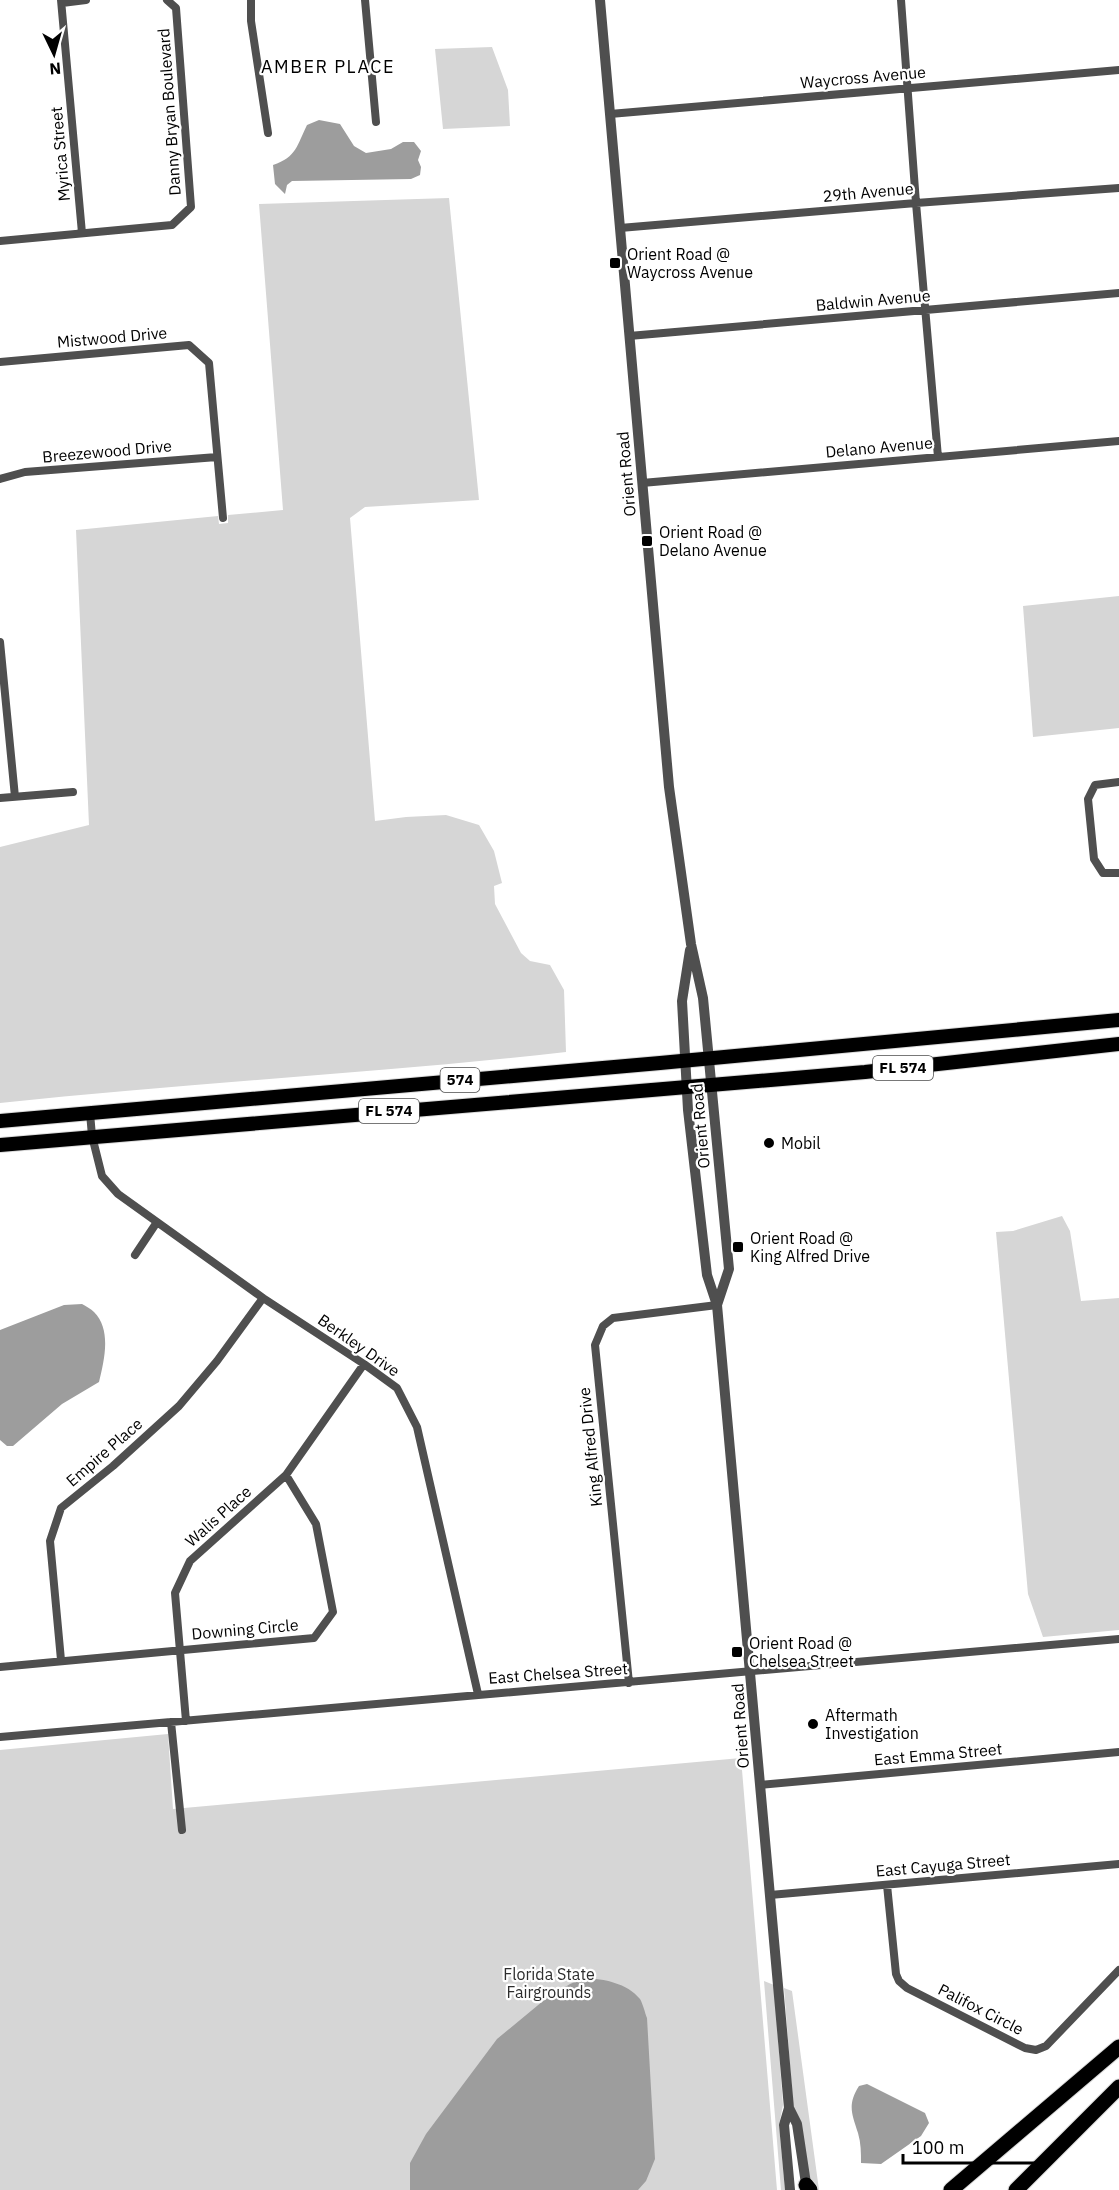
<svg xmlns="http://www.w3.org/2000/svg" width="1119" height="2190" viewBox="0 0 1119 2190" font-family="'IBM Plex Sans',sans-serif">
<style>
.green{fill:#d6d6d6}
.water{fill:#9d9d9d}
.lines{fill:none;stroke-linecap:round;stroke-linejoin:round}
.primary-casing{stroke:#dbdbdb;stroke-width:16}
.motorway-casing{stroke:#dbdbdb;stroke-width:17}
.minor{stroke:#4f4f4f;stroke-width:8}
.tertiary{stroke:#4f4f4f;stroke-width:10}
.primary{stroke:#000;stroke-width:14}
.motorway{stroke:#000;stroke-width:15}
.poi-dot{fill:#000;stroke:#fff;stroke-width:2}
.labels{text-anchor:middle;stroke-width:4.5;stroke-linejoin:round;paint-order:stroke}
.shield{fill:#fff;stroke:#4c4c4c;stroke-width:1.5}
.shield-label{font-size:15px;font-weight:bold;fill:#000}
.street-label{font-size:16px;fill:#000;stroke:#fff}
.poi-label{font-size:16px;fill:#000;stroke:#fff;text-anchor:start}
.park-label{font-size:16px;fill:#2d2d2d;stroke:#fff}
.neighbourhood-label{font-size:18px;letter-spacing:1.5px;fill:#000;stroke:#fff}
</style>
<rect width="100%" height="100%" fill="#fff"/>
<path class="green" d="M492,47L508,90L510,126L443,129L435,49Z
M449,198L479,500L365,507L350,518L375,821L406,817L446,815L479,825L494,851L502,883L494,886L495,904L521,953L530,961L550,965L564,990L566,1052C378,1073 188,1083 0,1103V847L89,825L76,530L218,516L219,524L228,523V515L283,510L259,204Z
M1119,596V728L1033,737L1023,606Z
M1062,1216L1070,1231L1081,1301L1119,1298V1630L1043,1637L1028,1594L996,1232L1013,1231Z
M168,1734L173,1809L741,1758L777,2190H0V1750Z
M764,1981L774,1985L783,2105L779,2125L785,2190H781Z
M784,1988L792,1991L819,2190H817L811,2182L793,2104Z"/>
<path class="water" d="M319,120L340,124L354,146L366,153L391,149L403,142H414L421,151L418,160L421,167L420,175L411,179L292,181L287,185L285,194L275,184L273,165C297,157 297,145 307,125Z
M82,1304C86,1306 91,1309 94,1312C112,1330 104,1361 99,1382L62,1404L13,1446H7L0,1440V1330L64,1305Z
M585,1978C604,1979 627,1983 640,1999C643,2004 645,2013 647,2018L655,2159L646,2181L638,2190H410V2163L426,2134L497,2039L543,2001L570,1984Z
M867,2084L925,2113L929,2123L921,2136L881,2164L861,2163C861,2153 861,2143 858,2133C852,2114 847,2105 859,2086Z"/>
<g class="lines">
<defs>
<path id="primary" d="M0,1121L660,1063L1119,1020
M0,1145L865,1072L1119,1044"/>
<path id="motorway" d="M806,2185L810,2190
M951,2190L1119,2047
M1016,2190L1119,2087"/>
</defs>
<use href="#primary" class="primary-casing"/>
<use href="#motorway" class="motorway-casing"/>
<path class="minor" d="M61,0L82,233
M251,0V21L268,133
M365,0L376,122
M901,0L916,203L938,457
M62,3L86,0
M610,114L1119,70
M620,228L916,203L1119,188
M0,241L172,225L191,207L176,8L167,0
M629,336L1119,293
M0,362L189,345L209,363L223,518
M0,479L25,472L217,457
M642,483L1119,441
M0,642L15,797
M1119,782L1095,785L1088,799L1094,859L1103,873H1119
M0,798L73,792
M90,1113L92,1136L102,1176L118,1194L263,1298L364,1364L397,1388L417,1427L478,1694
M135,1255L157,1222
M61,1660L50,1541L61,1508L113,1466L179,1406L217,1361L263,1298
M0,1667L314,1638L333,1612L316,1524L286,1475
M629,1683L595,1345L603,1326L613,1318L717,1305
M186,1721L175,1593L190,1561L286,1475L364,1364
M171,1722L182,1830
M0,1737L1119,1639
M760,1785L1119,1752
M887,1885L896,1974L899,1981L907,1988L1025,2048L1036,2050L1046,2046L1119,1970
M770,1895L1119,1864"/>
<path class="tertiary" d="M600,0L669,787L691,944L703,998L729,1269L717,1305
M690,950L682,1001L688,1110L707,1275L717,1305L789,2108L784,2125L790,2190
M789,2108L797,2124L807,2190"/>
<use href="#primary" class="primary"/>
<use href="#motorway" class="motorway"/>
</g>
<g class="poi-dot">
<rect x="609" y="257" width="12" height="12" rx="3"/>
<rect x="641" y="535" width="12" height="12" rx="3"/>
<circle cx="769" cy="1143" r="6"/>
<rect x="732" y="1241" width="12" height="12" rx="3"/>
<rect x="731" y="1646" width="12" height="12" rx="3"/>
<circle cx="813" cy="1724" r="6"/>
</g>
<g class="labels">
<g class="shield">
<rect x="873" y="1056" width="60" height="24" rx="4.5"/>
<rect x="440.5" y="1068" width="39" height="24" rx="4.5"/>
<rect x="359" y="1099" width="60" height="24" rx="4.5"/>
</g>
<g class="shield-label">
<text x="903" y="1073">FL 574</text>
<text x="460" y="1085">574</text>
<text x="389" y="1116">FL 574</text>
</g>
<g class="street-label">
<text transform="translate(863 77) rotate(-5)" y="6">Waycross Avenue</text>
<text transform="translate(169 112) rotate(-94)" y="6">Danny Bryan Boulevard</text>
<text transform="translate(60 154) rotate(-95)" y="6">Myrica Street</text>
<text transform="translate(868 192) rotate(-5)" y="6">29th Avenue</text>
<text transform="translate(873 300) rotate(-5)" y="6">Baldwin Avenue</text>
<text transform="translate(112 337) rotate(-5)" y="6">Mistwood Drive</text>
<text transform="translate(879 447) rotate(-5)" y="6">Delano Avenue</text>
<text transform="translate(107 451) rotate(-5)" y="6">Breezewood Drive</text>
<text transform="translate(626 474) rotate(-95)" y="6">Orient Road</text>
<text transform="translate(700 1126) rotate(-95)" y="6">Orient Road</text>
<text transform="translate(359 1345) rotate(35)" y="6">Berkley Drive</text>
<text transform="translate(590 1447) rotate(-96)" y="6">King Alfred Drive</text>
<text transform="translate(104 1452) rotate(-41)" y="6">Empire Place</text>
<text transform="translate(218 1516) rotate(-42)" y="6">Walis Place</text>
<text transform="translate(245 1629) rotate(-5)" y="6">Downing Circle</text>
<text transform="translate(558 1673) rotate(-4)" y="6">East Chelsea Street</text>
<text transform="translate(740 1726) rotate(-94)" y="6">Orient Road</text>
<text transform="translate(938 1754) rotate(-5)" y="6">East Emma Street</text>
<text transform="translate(943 1865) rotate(-5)" y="6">East Cayuga Street</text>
<text transform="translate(981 2009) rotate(27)" y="6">Palifox Circle</text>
</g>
<g class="poi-label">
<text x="627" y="260">Orient Road @<tspan x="627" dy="18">Waycross Avenue</tspan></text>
<text x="659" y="538">Orient Road @<tspan x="659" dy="18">Delano Avenue</tspan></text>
<text x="781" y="1149">Mobil</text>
<text x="750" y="1244">Orient Road @<tspan x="750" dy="18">King Alfred Drive</tspan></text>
<text x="749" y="1649">Orient Road @<tspan x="749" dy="18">Chelsea Street</tspan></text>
<text x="825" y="1721">Aftermath<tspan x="825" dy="18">Investigation</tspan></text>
</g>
<g class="park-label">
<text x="549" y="1980">Florida State<tspan x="549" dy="18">Fairgrounds</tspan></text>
</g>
<g class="neighbourhood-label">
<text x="328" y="73">AMBER PLACE</text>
</g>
</g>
<g transform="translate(54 54) rotate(175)" stroke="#ffffff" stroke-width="4.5" paint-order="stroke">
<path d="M0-4.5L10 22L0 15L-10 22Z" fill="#000000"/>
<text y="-9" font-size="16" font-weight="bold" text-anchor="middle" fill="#000000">N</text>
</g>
<path d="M903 2154v9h146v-9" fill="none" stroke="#000000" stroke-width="3"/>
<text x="912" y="2154" font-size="18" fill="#000000" stroke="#ffffff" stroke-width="4.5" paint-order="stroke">100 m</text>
</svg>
